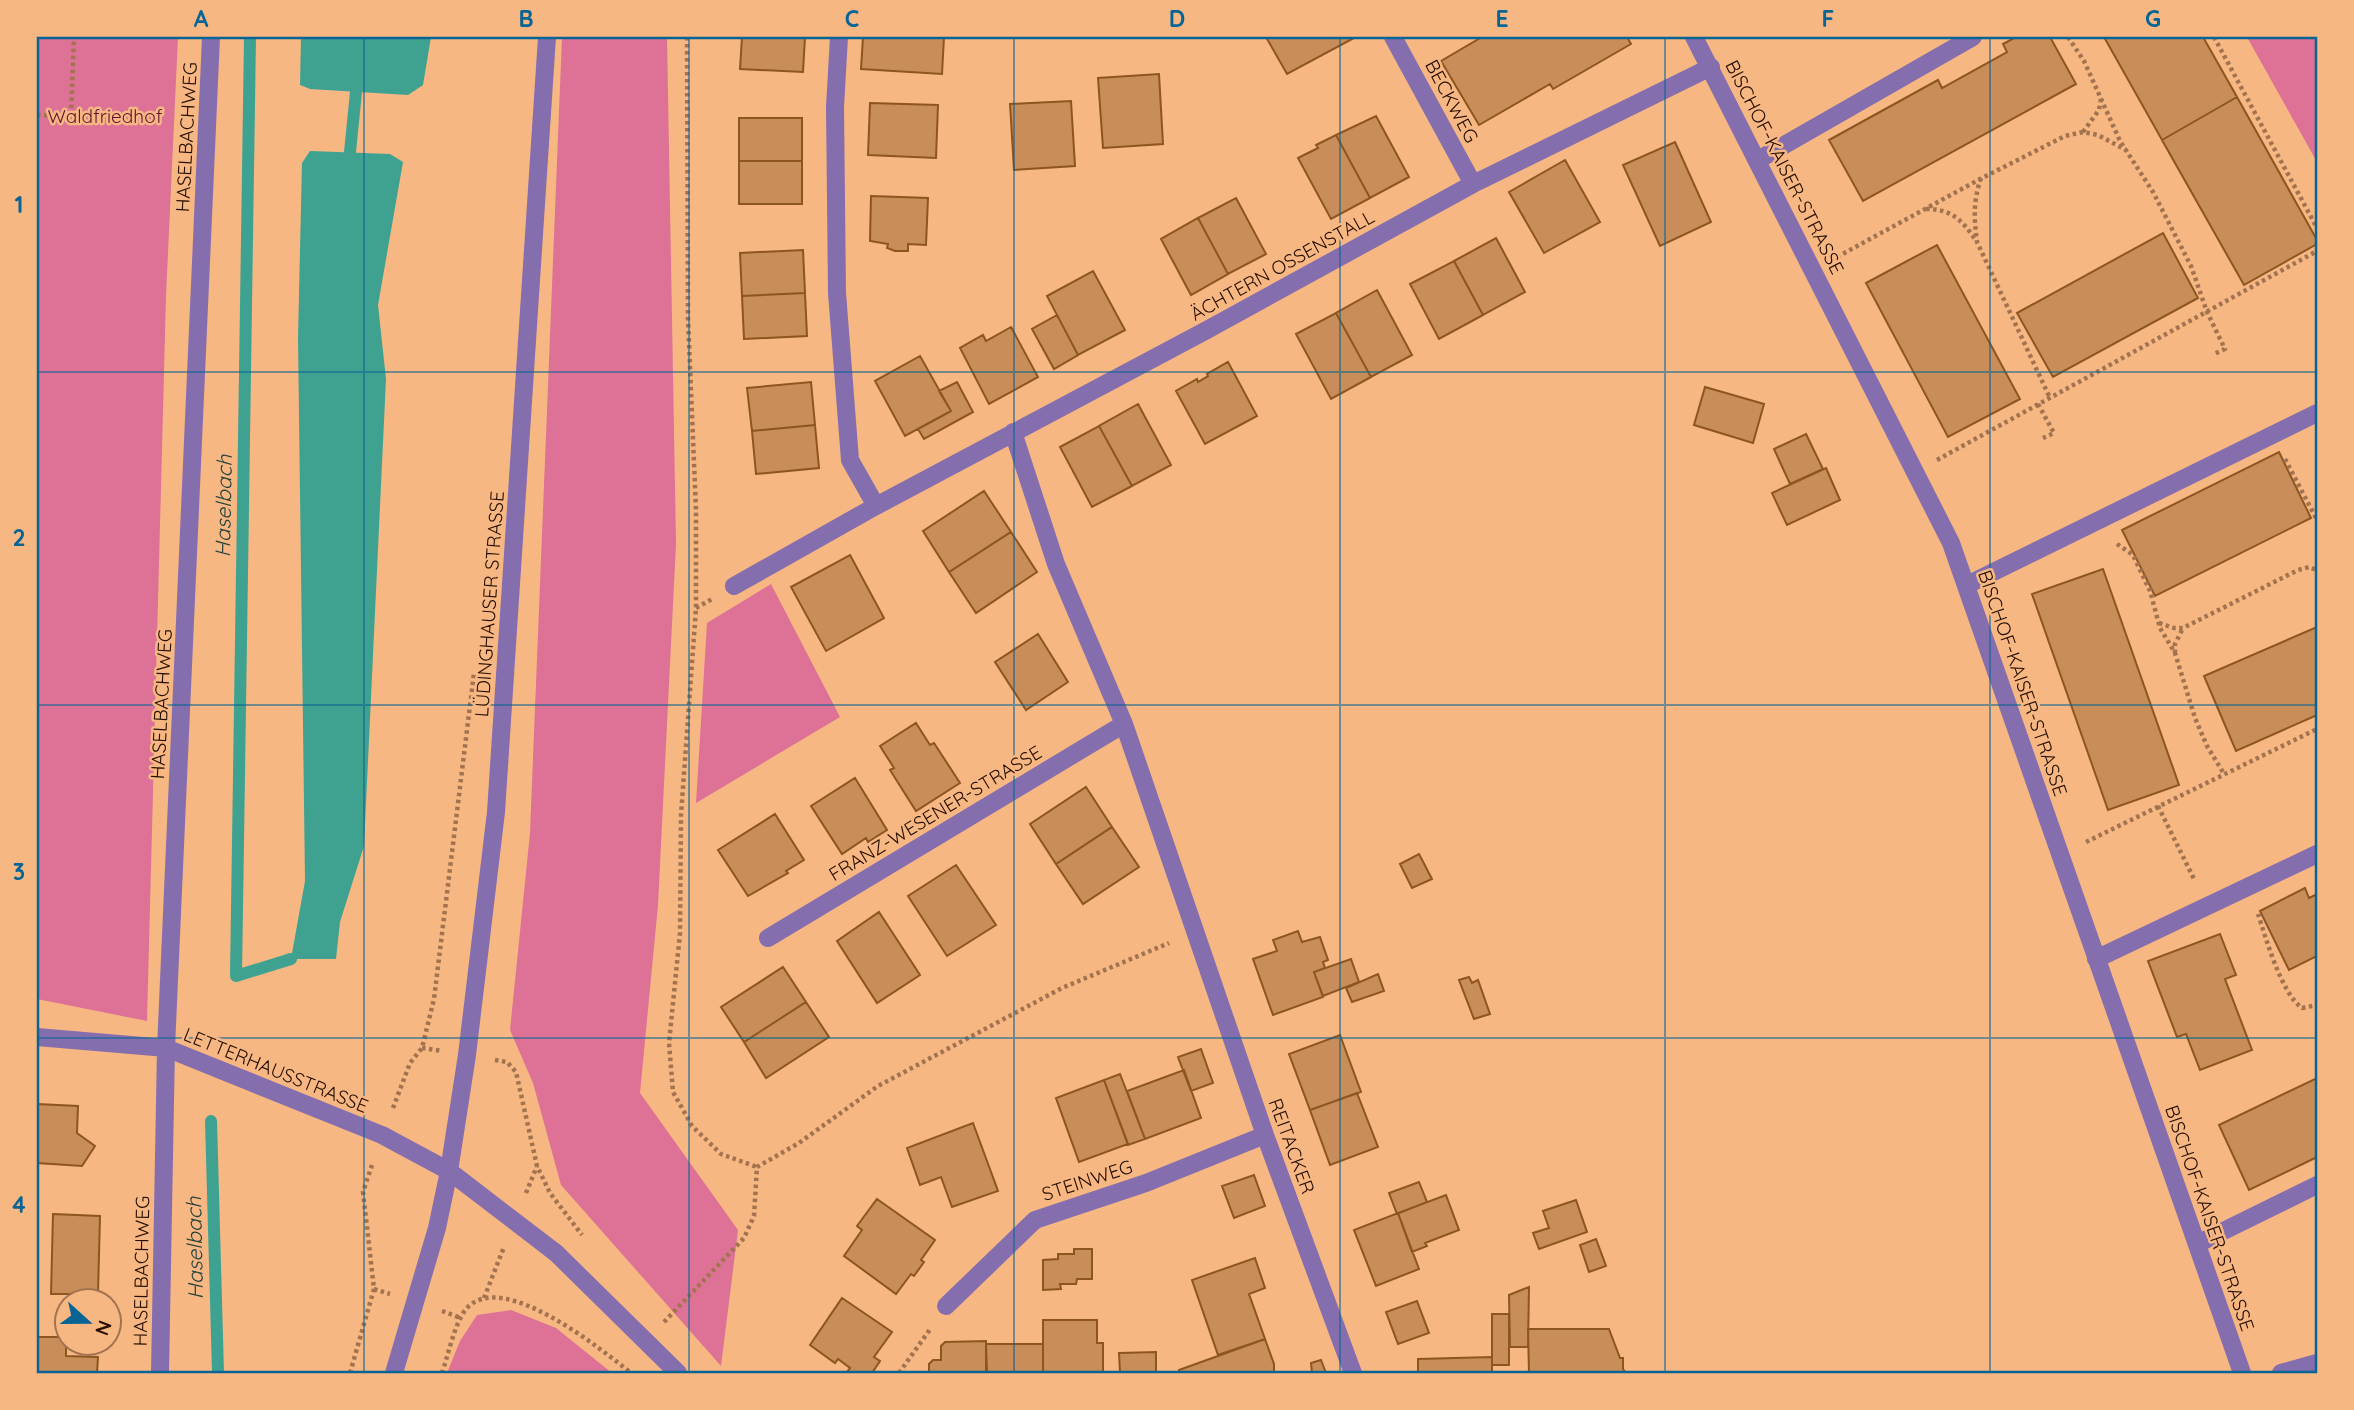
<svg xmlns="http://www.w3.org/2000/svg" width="2354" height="1410" viewBox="0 0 2354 1410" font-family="Quicksand,sans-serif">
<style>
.green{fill:#dd7296}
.water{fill:#3fa291}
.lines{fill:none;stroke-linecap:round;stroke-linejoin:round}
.stream{stroke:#3fa291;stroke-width:12}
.building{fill:#c98d5a;stroke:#8d5520;stroke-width:2}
.path{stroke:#a2734e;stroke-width:4.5;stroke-dasharray:3.5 3.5;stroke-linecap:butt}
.minor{stroke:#856eae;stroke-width:18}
.grid{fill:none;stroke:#086494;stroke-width:2;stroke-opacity:0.55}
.labels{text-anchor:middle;stroke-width:5;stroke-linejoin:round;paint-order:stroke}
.street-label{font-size:19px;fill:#250e00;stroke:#f7b783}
.park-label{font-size:19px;fill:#5f1233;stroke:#f7b783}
.water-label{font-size:21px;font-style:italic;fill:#24423c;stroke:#f7b783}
.neatline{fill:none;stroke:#086494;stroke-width:2.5}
.grid-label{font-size:23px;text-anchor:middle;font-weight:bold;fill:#086494}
</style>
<rect width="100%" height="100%" fill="#f7b783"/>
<path class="green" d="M37,37H178L166,296L147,1021L37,999Z
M562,37H667L676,544L658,905L640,1093L738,1230L721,1366L561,1185L533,1083L510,1030L530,833Z
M2247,37H2317V162Z
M771,584L840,717L696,803L707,623Z
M511,1310L556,1328L612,1373H447L460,1341L477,1315Z"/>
<path class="water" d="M301,37H431L423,85L408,95L310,89L300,85Z
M310,151L390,154L403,162L378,305L386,379L364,846L340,922L336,959H291L305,881L298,338L302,163Z"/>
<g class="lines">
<path class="stream" d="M250,37L236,976L291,959
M350,152L356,92
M211,1121L218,1373"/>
</g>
<path class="building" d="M742,37H805L803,72L740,69Z
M863,37H944L942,74L861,69Z
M1266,37H1353L1354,38L1287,74Z
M1482,37H1627L1631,44L1553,89L1550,84L1479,125L1441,61Z
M2016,37H2050L2076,84L1863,201L1829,140L1938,80L1942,88L2007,52L2003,44Z
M2104,37H2203L2237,97L2162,140Z
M1159,74L1163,144L1103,148L1098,78Z
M2237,97L2317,240V244L2244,285L2162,140Z
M1071,101L1075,166L1014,170L1010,104Z
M870,103L938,105L936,158L868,155Z
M1376,116L1409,177L1370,198L1336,135Z
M739,118H802V161H739Z
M1336,135L1370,198L1331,219L1298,158L1318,148L1316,145Z
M1675,142L1711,222L1660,246L1623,165Z
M1565,160L1600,222L1544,253L1509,192Z
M739,161H802V204H739Z
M871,196L928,198L926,245L908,244V251H895L887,248L888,244L870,241Z
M1236,198L1266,254L1228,274L1198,218Z
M1198,218L1228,274L1191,295L1161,239Z
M2163,233L2198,298L2053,377L2017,313Z
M1496,238L1525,292L1483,315L1454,261Z
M1937,245L2020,399L1948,437L1866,283Z
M803,250L805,293L742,296L740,253Z
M1454,261L1483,315L1439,339L1410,284Z
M1093,271L1125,330L1078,355L1047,296Z
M1377,290L1412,355L1371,377L1336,313Z
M805,293L807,336L744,339L742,296Z
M1336,313L1371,377L1331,399L1296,334Z
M1057,315L1078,355L1054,369L1032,329Z
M1011,327L1038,377L989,404L960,348L983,335L986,341Z
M920,356L951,411L905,436L875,381Z
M1228,362L1257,416L1205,444L1176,391L1197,379L1198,382L1208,376L1207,374Z
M811,382L815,425L752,431L747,388Z
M957,382L973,412L924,439L918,429L951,411L939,391Z
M1705,387L1764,404L1753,443L1694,425Z
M1138,404L1171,465L1132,486L1099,426Z
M815,425L819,468L756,474L752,431Z
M1099,426L1132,486L1092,507L1060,447Z
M1806,434L1823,469L1790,484L1774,449Z
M2279,452L2311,518L2155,596L2122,530Z
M1826,468L1840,500L1787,525L1772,493Z
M984,491L1011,532L949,572L923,531Z
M1011,532L1037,572L976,613L949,572Z
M850,555L884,618L826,651L791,587Z
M2103,569L2179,785L2108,810L2032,594Z
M2317,627V715L2236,751L2204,676Z
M1038,634L1068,682L1026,710L995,662Z
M916,723L930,745L934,743L960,783L916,811L890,770L894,768L880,746Z
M855,778L887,830L868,842L866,838L842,854L811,806Z
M1086,787L1112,827L1056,864L1030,824Z
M775,814L804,860L786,871L788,873L748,896L718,850Z
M1112,827L1139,867L1083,904L1056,864Z
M1419,854L1432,879L1412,888L1400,864Z
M956,865L996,925L947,956L908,896Z
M2305,888L2309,898L2317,894V956L2289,970L2260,911Z
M879,912L920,975L877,1003L837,941Z
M1298,931L1302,942L1320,937L1328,960L1323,962L1325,968L1314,972L1323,997L1273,1015L1253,959L1277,951L1273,940Z
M2220,934L2236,975L2225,979L2252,1050L2200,1070L2186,1034L2177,1037L2148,961Z
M1351,959L1359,982L1323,996L1314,972Z
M783,967L806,1002L744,1042L721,1007Z
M1378,974L1384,991L1352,1002L1346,988Z
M1469,977L1472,983L1478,980L1490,1014L1474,1019L1459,980Z
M806,1002L829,1037L766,1078L744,1042Z
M1340,1035L1361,1092L1310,1110L1289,1054Z
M1201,1049L1213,1083L1191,1091L1178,1057Z
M1184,1070L1201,1118L1145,1139L1127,1091Z
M1120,1074L1145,1139L1128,1145L1104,1080Z
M2317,1078V1157L2249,1190L2219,1125Z
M1104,1080L1128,1144L1079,1162L1056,1098Z
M1357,1093L1378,1147L1330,1165L1310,1110Z
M37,1104L78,1106L77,1133L95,1146L82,1166L37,1163Z
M973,1123L998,1191L952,1207L941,1177L920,1185L907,1148Z
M1254,1175L1265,1206L1234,1218L1222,1186Z
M1419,1182L1427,1202L1397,1214L1389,1193Z
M1446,1195L1459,1230L1425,1243L1427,1246L1412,1252L1398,1213Z
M877,1199L935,1240L921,1260L924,1262L914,1276L911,1274L896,1294L844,1256L862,1230L857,1226Z
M1576,1200L1587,1232L1539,1249L1533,1233L1549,1228L1543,1211Z
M1398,1213L1419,1269L1376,1286L1354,1230Z
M53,1214L100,1216L98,1294H51Z
M1596,1239L1606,1266L1589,1272L1580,1245Z
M1074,1249H1092V1279H1077L1076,1284H1060L1061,1289L1043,1290V1260L1058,1259V1254H1074Z
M1255,1258L1265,1288L1249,1294L1265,1339L1218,1355L1192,1280Z
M1529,1287L1528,1347H1510L1509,1295Z
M842,1298L892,1332L874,1357L880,1361L872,1373H850L847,1372L850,1368L838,1359L835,1363L810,1345Z
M1417,1301L1429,1333L1398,1344L1386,1312Z
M1492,1314H1509V1365H1492Z
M1043,1320H1097V1343H1103V1373H1043Z
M1528,1329H1609L1620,1358H1623V1369L1626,1373H1529Z
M37,1337H66V1356L98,1357L97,1373H37Z
M1265,1339L1274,1364V1373H1179V1370Z
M986,1341V1373H929V1364L933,1360H941V1346L945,1342Z
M986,1344H1043V1373H987Z
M1156,1352V1373H1120L1119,1353Z
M1492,1357V1373H1418V1359Z
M1321,1360L1326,1373H1312L1311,1363Z"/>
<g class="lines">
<path class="path" d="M687,37L688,318L696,510V608L681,815L680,933L669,1043L673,1092L692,1126L721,1154L757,1167
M2068,37L2084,61L2120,141L2153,192L2191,266L2207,312L2225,349L2214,354
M2214,37L2317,228
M37,115L71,116L74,37
M2083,132L2099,110L2101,99
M1981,178C1973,201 1974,219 1977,242L2050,398
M1926,209C1951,209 1961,219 1975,239
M1837,257L1982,178L2065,136L2083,132L2098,135L2126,150
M2038,404L2054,433L2043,438
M2285,459L2317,520
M1937,460L2317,251
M2117,544L2133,555L2150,591L2160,628L2175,653L2195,718L2207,746L2224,774
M696,608L712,599
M2159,623L2174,628H2183L2298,570L2309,567L2317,570
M2175,653V644L2183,628
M2158,806L2195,881
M2086,842L2317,729
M2258,914C2266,938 2281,993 2302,1008L2317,1005
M422,1048L442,1051
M495,1060L507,1062L516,1072L537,1166L550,1193L582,1235
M393,1108L410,1063L422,1048L434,999L474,673
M526,1193L537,1166
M374,1289L390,1294
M484,1298L504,1247
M442,1311L461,1318
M664,1322L744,1238L754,1216L757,1167L799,1143L878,1086L1062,988L1169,943
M350,1373L374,1289L363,1192L373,1162
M442,1373C448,1356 455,1321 467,1308C503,1269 602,1350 631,1373
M899,1373L931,1328"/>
<path class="minor" d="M839,37L835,107L837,293L850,460L876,506L1205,331L1473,184L1711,67
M1393,37L1473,184
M1694,37L1951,543L2242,1373
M1758,160L1973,37
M1013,432L1056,564L1124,724L1265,1135L1353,1373
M1967,585L2317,413
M734,586L876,506
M768,938L1124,724
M2096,959L2317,854
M37,1037L166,1048L382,1135L449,1171L556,1253L678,1373
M2197,1244L2317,1185
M946,1306L1035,1220L1146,1183L1265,1135
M160,1373L166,1048L211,37
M394,1373L437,1228L449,1171L467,1055L496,812L547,37
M2281,1373L2317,1363"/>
</g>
<path class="grid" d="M364,37V1373M689,37V1373M1014,37V1373M1340,37V1373M1665,37V1373M1990,37V1373M37,372H2317M37,705H2317M37,1038H2317"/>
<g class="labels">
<g class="street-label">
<text transform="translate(1452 101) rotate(62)" y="7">BECKWEG</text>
<text transform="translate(186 137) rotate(-87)" y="7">HASELBACHWEG</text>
<text transform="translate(1785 167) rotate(63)" y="7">BISCHOF-KAISER-STRASSE</text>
<text transform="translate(1282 265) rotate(-29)" y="7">ÄCHTERN OSSENSTALL</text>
<text transform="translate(489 604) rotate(-86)" y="7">LÜDINGHAUSER STRASSE</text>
<text transform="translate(2023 683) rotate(71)" y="7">BISCHOF-KAISER-STRASSE</text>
<text transform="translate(161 704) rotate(-87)" y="7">HASELBACHWEG</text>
<text transform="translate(935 813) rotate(-31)" y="7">FRANZ-WESENER-STRASSE</text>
<text transform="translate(276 1070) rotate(22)" y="7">LETTERHAUSSTRASSE</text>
<text transform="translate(1292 1146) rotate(70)" y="7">REITACKER</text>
<text transform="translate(1087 1180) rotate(-18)" y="7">STEINWEG</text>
<text transform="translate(2210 1218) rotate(71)" y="7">BISCHOF-KAISER-STRASSE</text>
<text transform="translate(141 1271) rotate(-89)" y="7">HASELBACHWEG</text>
</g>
<g class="park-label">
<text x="105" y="123">Waldfriedhof</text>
</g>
<g class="water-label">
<text transform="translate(224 506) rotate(-89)" y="7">Haselbach</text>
<text transform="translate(195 1248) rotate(-91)" y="7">Haselbach</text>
</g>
</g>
<rect width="2354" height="1410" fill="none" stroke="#f7b783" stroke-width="77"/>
<g transform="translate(88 1322) rotate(111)"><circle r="33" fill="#f7b783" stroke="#a3734f" stroke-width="2"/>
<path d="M0-5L12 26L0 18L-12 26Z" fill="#086494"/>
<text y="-10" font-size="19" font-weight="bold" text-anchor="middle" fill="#250e00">N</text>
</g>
<rect x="38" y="38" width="2278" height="1334" class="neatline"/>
<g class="grid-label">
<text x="201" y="27">A</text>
<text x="526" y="27">B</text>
<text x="852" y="27">C</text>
<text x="1177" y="27">D</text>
<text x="1502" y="27">E</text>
<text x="1828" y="27">F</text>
<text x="2153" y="27">G</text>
<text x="19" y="213">1</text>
<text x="19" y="546">2</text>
<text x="19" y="880">3</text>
<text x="19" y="1213">4</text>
</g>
</svg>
